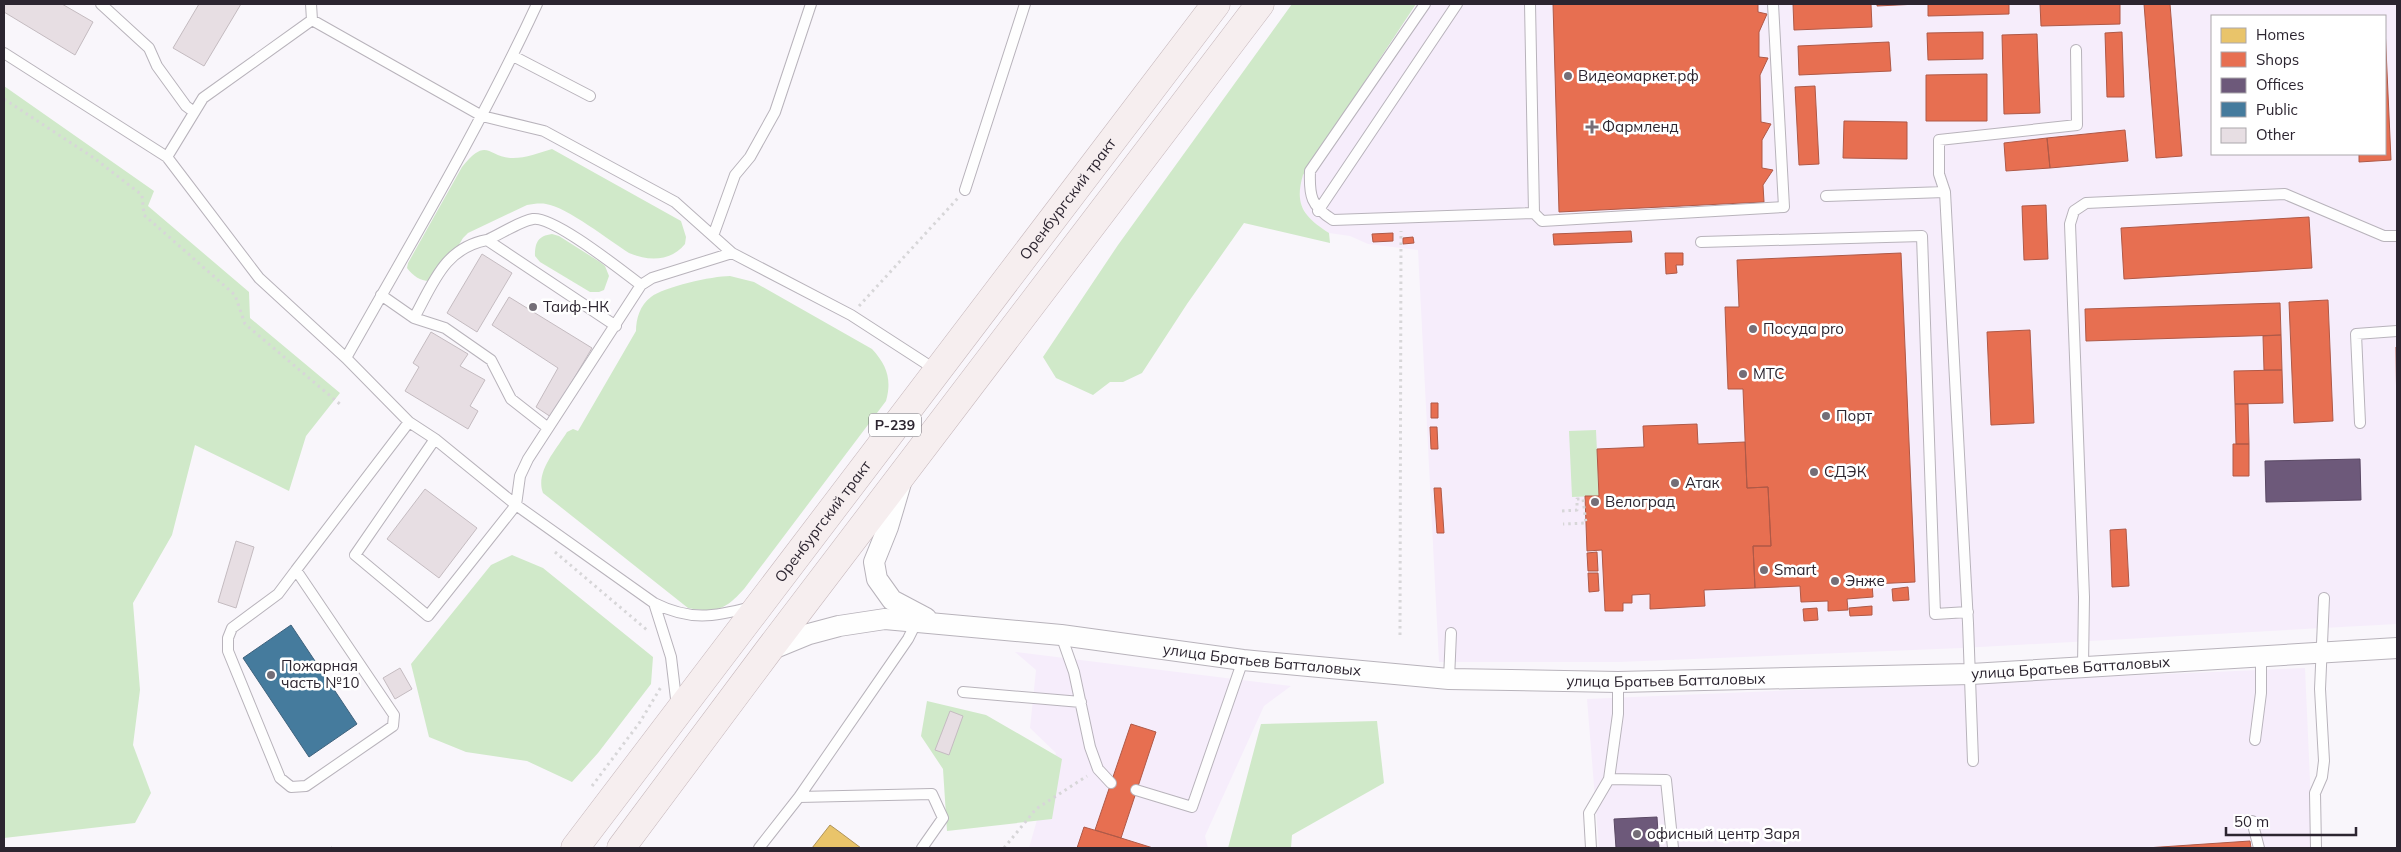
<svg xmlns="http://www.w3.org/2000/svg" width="2401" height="852" viewBox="0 0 2401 852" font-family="Mulish,sans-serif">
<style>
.built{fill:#f6edfb;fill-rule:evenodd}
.green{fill:#d0e9c9}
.homes{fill:#e9c46a;stroke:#b09459}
.shops{fill:#e76f51;stroke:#af5947}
.offices{fill:#6d597a;stroke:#5a4964}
.public{fill:#457b9d;stroke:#3e617c}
.building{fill:#e7dee3;stroke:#c4bbc0}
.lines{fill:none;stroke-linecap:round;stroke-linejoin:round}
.service-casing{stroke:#b8b3bb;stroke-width:12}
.minor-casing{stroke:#b8b3bb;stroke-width:22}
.primary-casing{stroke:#c5b6ba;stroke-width:29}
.path{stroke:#d7d6d8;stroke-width:3;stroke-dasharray:2.5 4;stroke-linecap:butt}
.service{stroke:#fefefe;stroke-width:10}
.minor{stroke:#fefefe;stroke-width:20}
.primary{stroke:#f6eeef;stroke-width:28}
.poi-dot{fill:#746e77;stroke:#fff;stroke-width:2}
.labels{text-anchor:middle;stroke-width:5;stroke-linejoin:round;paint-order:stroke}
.shield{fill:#fff;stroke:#6b666e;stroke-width:1}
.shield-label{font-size:14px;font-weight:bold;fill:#2c2530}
.poi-label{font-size:15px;fill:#2c2530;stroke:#fff;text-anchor:start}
.street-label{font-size:15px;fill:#2c2530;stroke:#fff}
</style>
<rect width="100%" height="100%" fill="#f9f6fb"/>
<path class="built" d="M1417,4H2397V624L1962,648L1619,662H1439L1418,250L1368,244L1350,236L1329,233L1309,220L1300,202L1299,186L1303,175ZM2212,16H2385V154H2212Z
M1015,652L1291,686L1264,706L1205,836L1208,848H1029L1056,753L1030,728L1036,670Z
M2305,668L2313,848H1599L1587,699Z"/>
<path class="green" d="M1292,4H1416L1303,175C1294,205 1304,217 1329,233L1330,243L1244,223L1187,304L1142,373L1123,382H1110L1093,395L1056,378L1043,357L1118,245Z
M4,86L154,191L148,206L249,292L250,318L340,393L306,436L289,491L195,445L172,535L133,603L140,690L133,745L151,793L135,823L4,838Z
M552,149L681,221L686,237L685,244C671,262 647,261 629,253C610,241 567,207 546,204C540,203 533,204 527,205L468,233L463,238L439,278C428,285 415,279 407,268L408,263L462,167C488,135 487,158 513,158C526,158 539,153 552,149Z
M552,234L559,236L600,262L605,266L609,276L604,290L599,292H590L540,262L535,256C535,242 538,236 552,234Z
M730,276L754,282L872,349C887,365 892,380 886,401L744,589C725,610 717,613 688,608L543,493C535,472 556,450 567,432L573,429L578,431L636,331C636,319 640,305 651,297C664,287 712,276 730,276Z
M1596,430L1599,496L1572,497L1569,431Z
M512,555L543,568L653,657L651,684L598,753L572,782L527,761L466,752L429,737L411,664L491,565Z
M927,701L986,715L1062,759L1052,819L947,831L943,769L921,736Z
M1377,721L1384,783L1292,835L1291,848H1228L1261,724Z"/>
<path class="homes" d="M830,825L841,833L861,848H812Z"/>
<path class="shops" d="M1553,4H1758V12L1767,14L1759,32V57L1768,58L1760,75L1761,122L1771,124L1762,140V168L1773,170L1763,185L1764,202L1559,212Z
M1793,4H1871L1872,27L1794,30Z
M1877,4H1918L1877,6Z
M1928,4H2009V14L1928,16Z
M2040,4H2120V24L2041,26Z
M2144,4H2170L2182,156L2156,158Z
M2385,27L2391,160L2359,162V154H2385Z
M1983,32V59L1928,60L1927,33Z
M2122,32L2124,97H2107L2105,33Z
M2037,34L2040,113L2004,114L2002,35Z
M1889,42L1891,71L1799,75L1798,46Z
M1987,74V121H1926V75Z
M1815,86L1819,164L1799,165L1795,87Z
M1844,121L1907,122V159L1843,158Z
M2125,130L2128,161L2050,168L2047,138Z
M2047,138L2050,168L2006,171L2004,143Z
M2046,205L2048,259L2024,260L2022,206Z
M2309,217L2312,268L2124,279L2121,228Z
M1631,231L1632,242L1554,245L1553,234Z
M1393,233V241L1373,242L1372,234Z
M1413,237L1414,243L1403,244V238Z
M1665,253H1683V265H1676L1677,273L1666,274Z
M1901,253L1915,582L1872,584L1873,597L1847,599L1848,610L1828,611V601L1801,602L1800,586L1755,588L1753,546H1771L1768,487L1747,488L1743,389H1728L1725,307H1739L1737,260Z
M2328,300L2333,421L2294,423L2289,302Z
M2280,303L2281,335L2086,341L2085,309Z
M2030,330L2034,423L1991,425L1987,332Z
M2281,335L2282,370H2264L2263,336Z
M2396,347H2397V424Z
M2282,370L2283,403L2235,404L2234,371Z
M1431,403H1438V418H1431Z
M2235,404H2248L2249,444H2236Z
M1697,424L1698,444L1745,442L1747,488L1768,487L1771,546H1753L1755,588L1704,590L1705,606L1650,609V594L1632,595V603H1623V611H1605L1602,550L1587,551L1585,496H1599L1597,449L1644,447L1643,426Z
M1430,427H1437L1438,449H1431Z
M2233,444H2249V476H2233Z
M1434,488H1441L1444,533H1437Z
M2126,529L2129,586L2112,587L2110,530Z
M1597,552L1598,571H1588L1587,553Z
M1588,573H1598L1599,591L1589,592Z
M1908,587L1909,600L1893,601L1892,589Z
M1872,606V615L1850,616L1849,608Z
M1817,608L1818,620L1804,621L1803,609Z
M1131,724L1156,732L1121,838L1095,830Z
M1084,827L1121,838L1153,848H1077Z
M2250,841L2251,848H2146Z"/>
<path class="offices" d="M2360,459L2361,500L2266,502L2265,461Z
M1657,817L1659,848H1616L1614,819Z"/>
<path class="public" d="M291,625L357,724L309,757L243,658Z"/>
<path class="building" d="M4,4H62L93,22L75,55L4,12Z
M199,4H241L204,66L173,48Z
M482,254L512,273L477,332L447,313Z
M509,297L592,348L551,417L536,407L558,368L492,325Z
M431,332L468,354L460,366L485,380L470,406L478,411L468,429L405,391L419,367L413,363Z
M425,489L477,528L439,578L387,539Z
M236,541L254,547L236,608L218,602Z
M400,668L412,689L395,699L383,678Z
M950,711L963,716L949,755L935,750Z"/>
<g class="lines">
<defs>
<path id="service" d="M101,4L149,48L157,66L186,106L194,112
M311,4L312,20
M1425,4L1310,171C1309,196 1311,206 1333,220L1534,213L1530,4
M4,53L167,157
M513,56L590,96
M965,190L1025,4
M1945,192L1939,174V140L2077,125L2076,50
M1826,196L1945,192L1968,623L1973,761
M1318,211L1457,4
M1534,213L1542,221L1784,207L1773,4
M713,236L735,175L750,157L775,112L811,4
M487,240C499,235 520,221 533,219C554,216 622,271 641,285
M1701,242L1922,236L1935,614L1968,612
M381,295L414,318C433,284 444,248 487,240L616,326
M414,318L445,328L491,360L511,399L548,428
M346,358C412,241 481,125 537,4
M2360,423L2356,334L2397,331
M435,439L355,555L428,616L516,505L520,476L528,459L641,285L652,278L732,253
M296,570L278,594L232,628L228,638V651L280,778L291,787L306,786L393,726L394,715L296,570L409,422
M654,603L671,657L677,707
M751,607C714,617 690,621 654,603L516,505L435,439L409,422L346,358L259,278L167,157L203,98L312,20L482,116L544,131L675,202L732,253L851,315L936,370
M1061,635L1074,672L1090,747L1098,769L1111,783
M2083,666L2084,597L2070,224L2074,211L2086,203L2285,194L2384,236H2397
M1449,679L1451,633
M1618,682V714L1609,779L1666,780L1673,848
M963,692L1081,702
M2255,740L2261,693V655
M1136,790L1192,807L1243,660
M799,797L932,794L943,818L922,848
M2252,821L2259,848
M759,848L799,797L908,639L917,621
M1591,848L1589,813L1609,779
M2316,848L2315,793L2322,777L2324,761L2320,689L2324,598"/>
<g id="minor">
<path d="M901,483L888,527L874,562L877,579L892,600L926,618"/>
<path id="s1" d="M770,650L809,634L839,626L885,619L1061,635L1243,660L1449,679L1618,682L1971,674L2397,648"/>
</g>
<g id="primary">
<path id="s2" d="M575,848L1216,4"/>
<path d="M621,848L768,651L1260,4"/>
</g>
</defs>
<use href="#service" class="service-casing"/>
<use href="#minor" class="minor-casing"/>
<use href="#primary" class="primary-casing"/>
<path class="path" d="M4,99L94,158L142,195L144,215L235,295L245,324L341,405
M859,306L958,198
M1562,511L1577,510V499H1583L1586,523L1563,524
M555,552L647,630
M1400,635L1401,231
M592,786L640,722L661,687
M331,848H332
M1004,848L1036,809L1087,776"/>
<use href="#service" class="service"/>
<use href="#minor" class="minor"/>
<use href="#primary" class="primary"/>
</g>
<g class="poi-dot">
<circle cx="1568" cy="76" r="5"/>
<path d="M1589.5 119.5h5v5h5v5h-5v5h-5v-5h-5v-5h5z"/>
<circle cx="533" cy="307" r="5"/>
<circle cx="1753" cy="329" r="5"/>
<circle cx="1743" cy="374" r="5"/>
<circle cx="1826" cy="416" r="5"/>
<circle cx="1814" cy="472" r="5"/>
<circle cx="1675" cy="483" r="5"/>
<circle cx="1595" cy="502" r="5"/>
<circle cx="1764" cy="570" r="5"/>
<circle cx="1835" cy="581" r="5"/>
<circle cx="271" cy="675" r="5"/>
<circle cx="1637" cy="834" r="5"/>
</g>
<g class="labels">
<rect class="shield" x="869" y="413.5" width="52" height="23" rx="4"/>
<g class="shield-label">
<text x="895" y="430">Р-239</text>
</g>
<g class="poi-label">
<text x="1578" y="81">Видеомаркет.рф</text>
<text x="1602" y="132">Фармленд</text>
<text x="543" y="312">Таиф-НК</text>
<text x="1763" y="334">Посуда pro</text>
<text x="1753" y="379">МТС</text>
<text x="1836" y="421">Порт</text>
<text x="1824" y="477">СДЭК</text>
<text x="1685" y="488">Атак</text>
<text x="1605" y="507">Велоград</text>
<text x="1774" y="575">Smart</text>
<text x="1845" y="586">Энже</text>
<text x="281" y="671">Пожарная<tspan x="281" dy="17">часть №10</tspan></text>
<text x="1647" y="839">офисный центр Заря</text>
</g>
<g class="street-label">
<text dy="5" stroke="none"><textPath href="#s2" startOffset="815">Оренбургский тракт</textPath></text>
<text dy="5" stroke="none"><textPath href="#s2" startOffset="410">Оренбургский тракт</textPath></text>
<text dy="5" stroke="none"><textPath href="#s1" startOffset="499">улица Братьев Батталовых</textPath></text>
<text dy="5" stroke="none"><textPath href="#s1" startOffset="1309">улица Братьев Батталовых</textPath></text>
<text dy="5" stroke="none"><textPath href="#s1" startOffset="904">улица Братьев Батталовых</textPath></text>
</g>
</g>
<rect width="2401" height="852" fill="none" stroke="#2c2530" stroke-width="10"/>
<rect x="2211" y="15" width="175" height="140" fill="#ffffff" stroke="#aba8ac"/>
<rect x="2221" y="28" width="25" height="15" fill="#e9c46a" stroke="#aba8ac"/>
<text x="2256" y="40" font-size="15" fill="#2c2530">Homes</text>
<rect x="2221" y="52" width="25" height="15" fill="#e76f51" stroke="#aba8ac"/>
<text x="2256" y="65" font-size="15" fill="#2c2530">Shops</text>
<rect x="2221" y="78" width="25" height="15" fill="#6d597a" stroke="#aba8ac"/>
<text x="2256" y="90" font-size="15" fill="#2c2530">Offices</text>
<rect x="2221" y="102" width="25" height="15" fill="#457b9d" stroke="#aba8ac"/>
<text x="2256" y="115" font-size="15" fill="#2c2530">Public</text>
<rect x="2221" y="128" width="25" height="15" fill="#e7dee3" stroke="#aba8ac"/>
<text x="2256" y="140" font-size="15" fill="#2c2530">Other</text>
<path d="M2226 827v8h130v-8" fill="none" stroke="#2c2530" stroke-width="2.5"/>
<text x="2234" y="827" font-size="15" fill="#2c2530" stroke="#ffffff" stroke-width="4" paint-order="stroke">50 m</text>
</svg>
